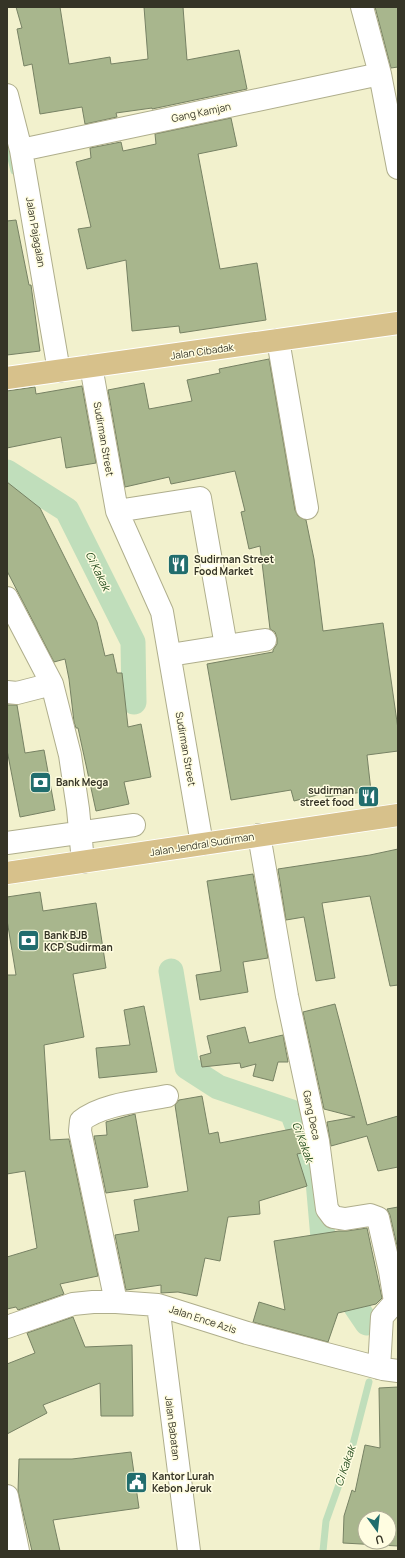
<svg xmlns="http://www.w3.org/2000/svg" width="405" height="1558" viewBox="0 0 405 1558" font-family="Manrope,sans-serif">
<style>
.lines{fill:none;stroke-linecap:round;stroke-linejoin:round}
.stream{stroke:#c0debb;stroke-width:7}
.canal{stroke:#c0debb;stroke-width:25}
.building{fill:#a8b68d;stroke:#778264;fill-rule:evenodd}
.minor-casing{stroke:#afae8c;stroke-width:24}
.major-casing{stroke:#fff;stroke-width:24}
.minor{stroke:#fff;stroke-width:22}
.major{stroke:#d7c18b;stroke-width:22}
.labels{text-anchor:middle;stroke-width:3;stroke-linejoin:round;paint-order:stroke}
.street-label{font-size:10px;fill:#353426;stroke:#fffde1}
.poi-label{font-size:10px;font-weight:bold;fill:#353426;stroke:#fffde1;text-anchor:start}
.water-label{font-size:11px;font-style:italic;fill:#254d1e;stroke:#fffde1}
</style>
<rect width="100%" height="100%" fill="#f2f1cd"/>
<g class="lines">
<path class="stream" d="M7,142L14,171
M323,1551L326,1521L352,1448L369,1382"/>
<path class="canal" d="M7,472L67,510L133,642L134,702
M171,971L187,1067L218,1087L292,1112L318,1181L325,1261L367,1323"/>
</g>
<path class="building" d="M16,7H60L69,64L110,57L111,64L148,59L144,7H183L187,60L239,50L247,89L152,109V108L116,113L117,117L85,124L82,107L40,114L32,64L24,66L17,29L22,28Z
M375,7H398V67L391,68Z
M231,118L237,146L198,154L220,269L257,263L266,320L180,333L179,326L132,331L126,260L87,269L78,229L91,227L76,162L91,158L90,148L121,142L123,151L156,144L155,134Z
M16,220L29,285H31L40,351L7,355V221Z
M269,359L295,510L298,516L306,520L314,559L323,631L383,623L398,729V751L367,755L371,791L326,797L325,793L294,801L291,790L231,800L207,664L273,652V650L277,644V638L275,632L270,629L260,546L249,549L241,512L245,511L235,471L171,484L169,477L125,487L108,390L144,383L149,409L192,401L187,380L220,373L219,369Z
M82,386L96,463L66,468L61,437L7,448V391L35,387L36,394Z
M7,482L40,508L97,622L105,656L113,654L117,673H122L128,727L141,724L151,777L124,782L129,804L96,811L78,728H76L74,722L69,679L65,659L54,662L7,571Z
M7,705H17L25,753L44,750L55,810L20,817L7,750Z
M398,849V985L390,986L370,896L322,903L335,978L316,981L304,917L286,920L278,869L370,855Z
M253,874L268,958L243,962L248,992L200,1000L196,975L221,971L207,881Z
M40,892L43,911L96,903L106,968L73,974L84,1037L44,1045L50,1140L69,1139L98,1276L60,1284L64,1294L18,1310L16,1307L7,1309V1257L37,1248L25,1171L7,1174V975H16L7,920V897Z
M335,1004L367,1125L398,1116V1167L378,1171L367,1136L331,1146L327,1122L355,1117L324,1109L303,1012Z
M144,1006L157,1072L99,1078L96,1048L130,1045L124,1010Z
M245,1027L249,1043L283,1035L288,1062H278L273,1081L253,1076L256,1064L241,1068L240,1063L202,1067L200,1056L211,1053L207,1036Z
M202,1096L209,1134L218,1132L220,1143L302,1127L307,1152L297,1154L307,1186L259,1201L260,1214L228,1217L220,1261L205,1258L197,1296L178,1292L161,1293V1285L126,1290L115,1235L139,1231L134,1200L188,1191L175,1105L179,1100Z
M135,1114L148,1187L106,1193L94,1136L107,1135L106,1122Z
M398,1207V1250L390,1215L387,1209Z
M367,1228L382,1298L376,1304L338,1313L328,1342L253,1322L259,1302L285,1310L274,1241L339,1231H347Z
M73,1317L85,1347L132,1345L133,1416H101L100,1383L43,1405L47,1413L7,1434V1364L35,1353L27,1333Z
M398,1387V1546L343,1543L344,1516L352,1490L355,1492L365,1445L380,1448L379,1388ZM365,1518H389V1542H365Z
M131,1452L139,1508L53,1520L60,1551H32L18,1491L19,1459H72Z"/>
<g class="lines">
<defs>
<path id="minor" d="M362,7L380,74L398,168
M7,95L21,150L59,371
M21,150L380,74
M278,340L307,508
M91,366L117,511L162,612L202,844
M117,511L200,498L226,646
M7,598L52,684L70,755L78,809L83,862
M170,655L265,640
M7,692L17,693L52,684
M259,835L287,996L318,1141L327,1209L333,1217L345,1219L370,1215L378,1218L390,1271L395,1302L382,1317L379,1368
M7,843L134,825
M116,1302L80,1131L81,1121C101,1104 141,1101 167,1096
M158,1305L189,1551
M7,1327L73,1304L93,1302H116L158,1305L247,1333L383,1369L398,1371
M7,1496L18,1551"/>
<path id="major" d="M7,378L398,323
M7,873L398,815"/>
</defs>
<use href="#minor" class="minor-casing"/>
<use href="#major" class="major-casing"/>
<use href="#minor" class="minor"/>
<use href="#major" class="major"/>
</g>
<defs>
<symbol id="restaurant-square" viewBox="-11 -11 22 22"><rect x="-9" y="-9" width="18" height="18" rx="4" fill="#216d6d" stroke="#fffde1"/><path d="M-5-6h1v4h1v-4h1v4h1v-4h1v5L-1.5 .5V6h-2V.5L-5-1ZM5-6V6H3V1.5H1.5Q1.5-4 5-6Z" fill="#fff"/></symbol>
<symbol id="bank-square" viewBox="-11 -11 22 22"><rect x="-9" y="-9" width="18" height="18" rx="4" fill="#216d6d" stroke="#fffde1"/><path d="M-6-4H6V4H-6ZM0-2.3a2.3 2.3 0 1 0 0 4.6a2.3 2.3 0 1 0 0-4.6Z" fill="#fff"/></symbol>
<symbol id="civic-square" viewBox="-11 -11 22 22"><rect x="-9" y="-9" width="18" height="18" rx="4" fill="#216d6d" stroke="#fffde1"/><path d="M-.6-6.5H3V-4.5H.6V-3L4-1V1h2V6H-6V1h2V-1L-.6-3ZM-1.2 2.5V6h2.4V2.5Z" fill="#fff"/></symbol>
</defs>
<g fill-rule="evenodd">
<use href="#restaurant-square" x="166" y="552" width="25" height="25"/>
<use href="#bank-square" x="28" y="770" width="25" height="25"/>
<use href="#restaurant-square" x="356" y="784" width="25" height="25"/>
<use href="#bank-square" x="16" y="928" width="25" height="25"/>
<use href="#civic-square" x="124" y="1470" width="25" height="25"/>
</g>
<g class="labels">
<g class="street-label">
<text transform="translate(201 112) rotate(-12)" y="4">Gang Kamjan</text>
<text transform="translate(36 232) rotate(80)" y="4">Jalan Pajagalan</text>
<text transform="translate(202 351) rotate(-8)" y="4">Jalan Cibadak</text>
<text transform="translate(104 439) rotate(80)" y="4">Sudirman Street</text>
<text transform="translate(186 749) rotate(80)" y="4">Sudirman Street</text>
<text transform="translate(202 844) rotate(-9)" y="4">Jalan Jendral Sudirman</text>
<text transform="translate(312 1115) rotate(78)" y="4">Gang Deca</text>
<text transform="translate(203 1319) rotate(18)" y="4">Jalan Ence Azis</text>
<text transform="translate(173 1428) rotate(83)" y="4">Jalan Babatan</text>
</g>
<g class="poi-label">
<text x="194" y="563">Sudirman Street<tspan x="194" dy="12">Food Market</tspan></text>
<text x="56" y="786">Bank Mega</text>
<text x="354" y="794" text-anchor="end">sudirman<tspan x="354" dy="12">street food</tspan></text>
<text x="44" y="939">Bank BJB<tspan x="44" dy="12">KCP Sudirman</tspan></text>
<text x="152" y="1480">Kantor Lurah<tspan x="152" dy="12">Kebon Jeruk</tspan></text>
</g>
<g class="water-label">
<text transform="translate(98 571) rotate(64)" y="4">Ci Kakak</text>
<text transform="translate(303 1142) rotate(70)" y="4">Ci Kakak</text>
<text transform="translate(345 1466) rotate(-71)" y="4">Ci Kakak</text>
</g>
</g>
<rect width="405" height="1558" fill="none" stroke="#353426" stroke-width="16"/>
<g transform="translate(377 1530) rotate(165)"><circle r="19" fill="#fffde1" stroke="#aead96"/>
<path d="M0-3L7 15L0 10L-7 15Z" fill="#216d6d"/>
<text y="-6" font-size="11" font-weight="bold" text-anchor="middle" fill="#353426">U</text>
</g>
</svg>
